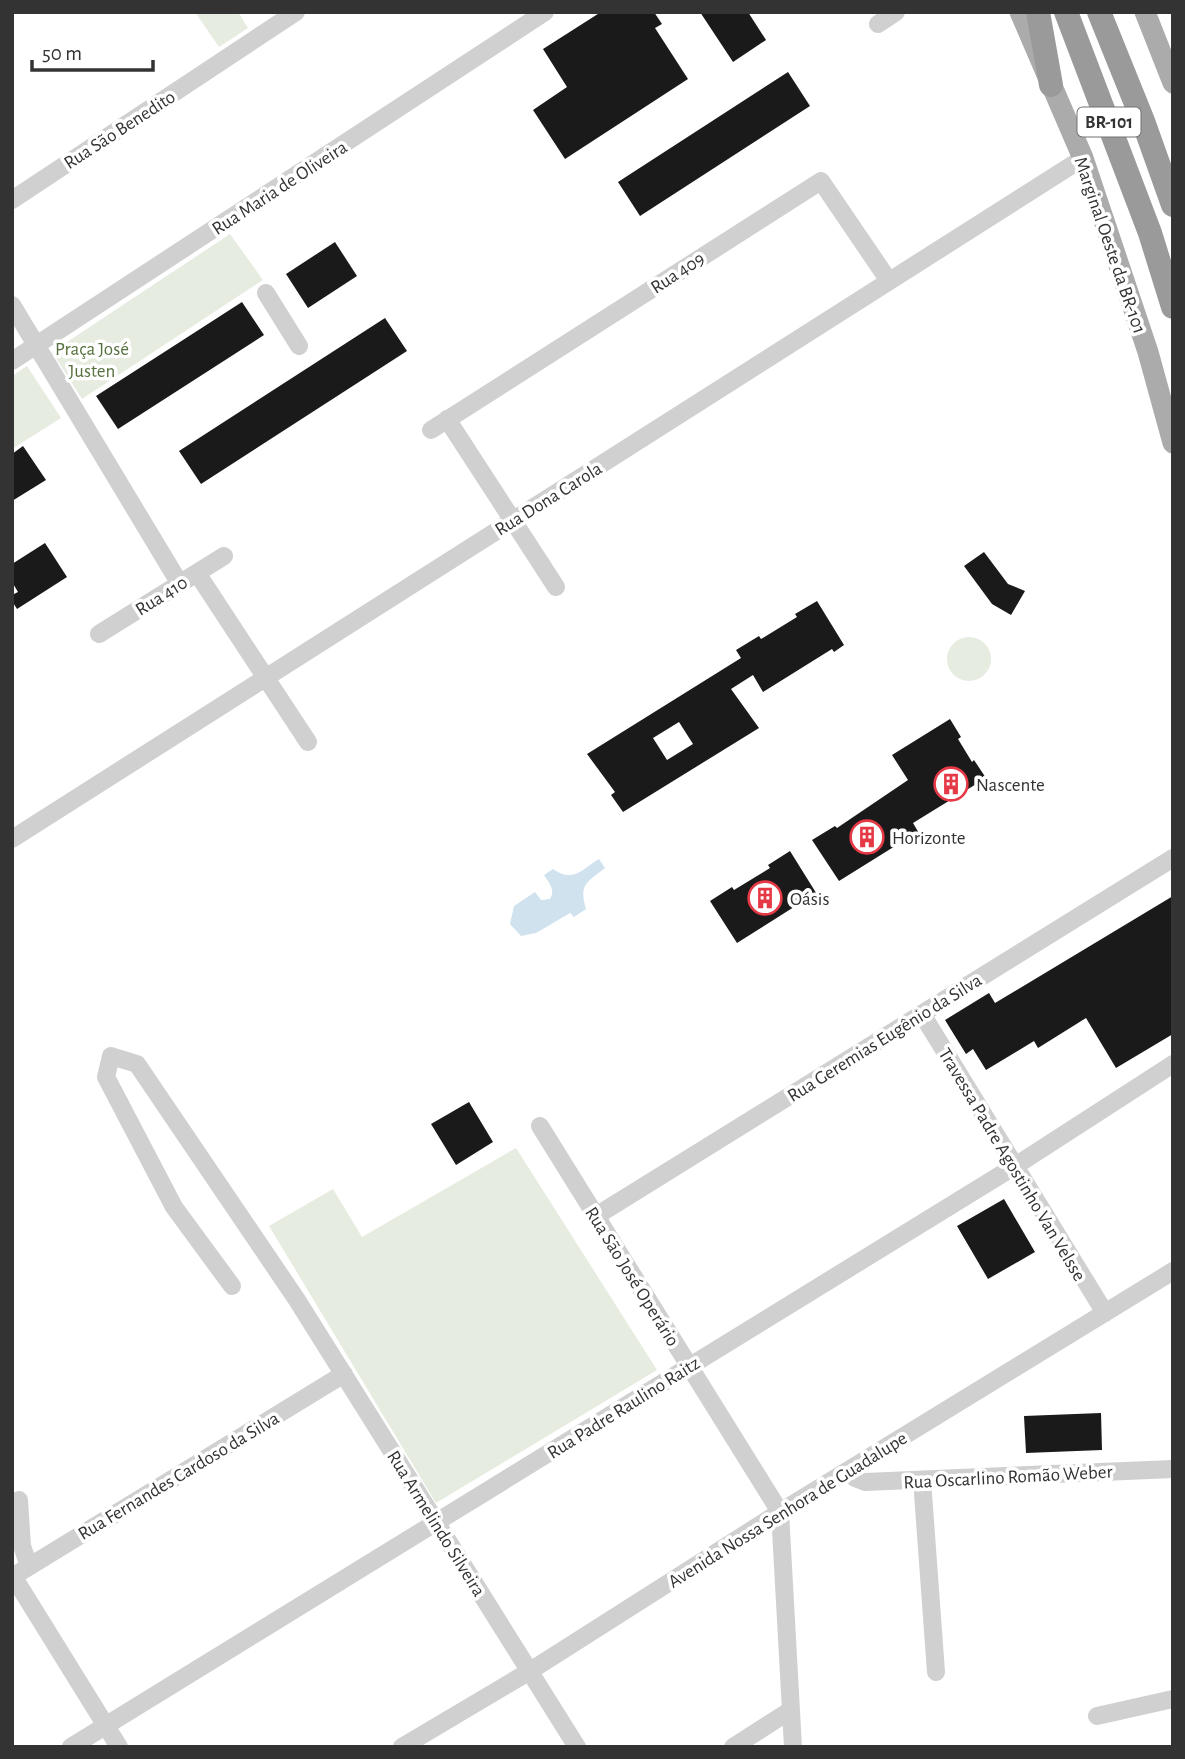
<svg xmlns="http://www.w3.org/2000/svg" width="1185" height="1759" viewBox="0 0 1185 1759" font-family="'Alegreya Sans',sans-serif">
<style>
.green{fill:#e6ecdf}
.water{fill:#cfe2ee}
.building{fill:#1a1a1a;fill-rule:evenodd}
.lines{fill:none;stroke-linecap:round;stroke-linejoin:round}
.minor{stroke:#d0d0d0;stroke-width:18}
.major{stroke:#ababab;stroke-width:21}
.highway{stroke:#9a9a9a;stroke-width:24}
.labels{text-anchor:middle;stroke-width:7;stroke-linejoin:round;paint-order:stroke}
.shield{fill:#fff;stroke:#707070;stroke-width:2}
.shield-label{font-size:18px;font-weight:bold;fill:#333}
.street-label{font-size:19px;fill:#333;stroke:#fff}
.park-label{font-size:19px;fill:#56703f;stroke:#fff}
.poi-label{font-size:19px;fill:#333;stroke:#fff;text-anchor:start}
</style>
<rect width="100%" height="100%" fill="#fff"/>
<path class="green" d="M195,12H238L248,28L219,47Z
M230,234L263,280L82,399L52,352Z
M27,366L61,418L12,449V376Z
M947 659a22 22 0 1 1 44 0a22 22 0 1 1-44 0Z
M516,1148L657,1370L436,1503L269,1226L333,1189L362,1237Z"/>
<path class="water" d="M599,859L605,868C586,883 579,884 586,909L574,917L570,913L536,933L521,936L510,924L514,906L535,892L541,900L550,899C556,890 549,883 544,875L553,869C573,883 581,870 599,859Z"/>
<path class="building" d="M601,12H654L662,24L655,28L688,79L565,159L533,110L567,87L543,49Z
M700,12H748L766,40L733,62Z
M788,72L810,106L640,216L618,182Z
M335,242L357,276L308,308L286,274Z
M242,302L264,335L118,429L96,396Z
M385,318L407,351L201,484L179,451Z
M23,446L46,480L12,501V454Z
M45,543L67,577L17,609L12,601V595L18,592L12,582V564Z
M984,552L1008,584L1025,591L1011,615L992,604L964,566Z
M817,601L844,645L834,652L832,649L763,692L753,675L731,689L759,728L623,812L611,795L615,792L587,754L741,658L736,650L759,636L761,639L797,617L795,614ZM679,722L693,744L667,760L653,738Z
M950,719L961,737L958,739L972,762L974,760L986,778L913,823L920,835L910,841L908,838L839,881L812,840L835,826L837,828L908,780L892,755Z
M790,851L818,896L807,903L805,900L737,943L710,901L732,887L734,890L770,868L768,865Z
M1173,896V1034L1116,1068L1086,1018L1038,1048L1034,1041L986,1070L973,1049L966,1054L945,1020L989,993L995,1003Z
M469,1102L493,1142L456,1165L431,1124Z
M1004,1199L1035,1252L988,1279L957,1226Z
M1101,1413L1102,1450L1026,1453L1024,1416Z"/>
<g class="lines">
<path class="minor" d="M878,24L896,12
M12,200L296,12
M266,293L299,346
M12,305L180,584
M12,361L545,12
M447,419L556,587
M431,430L821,181L889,281
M197,573L308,742
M99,634L224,556
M12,839L1083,158
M922,1014L1105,1313
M540,1126L780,1512L793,1747
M596,1216L1173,858
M232,1286L174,1207L106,1077L111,1056L137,1064L297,1300L577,1747
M848,1471L855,1478L865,1482L1173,1469
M922,1480L936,1672
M19,1500L22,1546L29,1566
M13,1576L119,1747
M12,1577L344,1374
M1097,1716L1173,1699
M71,1747L1015,1166L1173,1064
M402,1747L530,1671L780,1512L1173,1271
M733,1747L791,1710"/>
<path class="major" d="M1020,12L1083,158L1148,352L1173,443
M1145,12L1173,83"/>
<path class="highway" d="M1038,12L1051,85
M1066,12L1150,233L1173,307
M1099,12L1143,121L1173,205"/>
</g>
<defs>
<symbol id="building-ring" viewBox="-11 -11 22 22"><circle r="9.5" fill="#fff" stroke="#e63946" stroke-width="1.5"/><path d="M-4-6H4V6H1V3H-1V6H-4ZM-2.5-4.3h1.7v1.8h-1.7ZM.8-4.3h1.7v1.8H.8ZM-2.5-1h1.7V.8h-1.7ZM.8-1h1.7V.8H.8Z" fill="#e63946"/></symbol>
</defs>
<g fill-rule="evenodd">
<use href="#building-ring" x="932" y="765" width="38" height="38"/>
<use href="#building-ring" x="848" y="818" width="38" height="38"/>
<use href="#building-ring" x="746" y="879" width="38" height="38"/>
</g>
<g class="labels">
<rect class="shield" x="1077.5" y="107.5" width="63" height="29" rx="5"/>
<g class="shield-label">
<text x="1109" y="128">BR-101</text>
</g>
<g class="street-label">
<text transform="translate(119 129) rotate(-33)" y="7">Rua São Benedito</text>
<text transform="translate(279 187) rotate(-33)" y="7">Rua Maria de Oliveira</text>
<text transform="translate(1111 245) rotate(71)" y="7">Marginal Oeste da BR-101</text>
<text transform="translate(677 272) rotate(-33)" y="7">Rua 409</text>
<text transform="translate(548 498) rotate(-32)" y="7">Rua Dona Carola</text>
<text transform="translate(161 595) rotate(-32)" y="7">Rua 410</text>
<text transform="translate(884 1037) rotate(-32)" y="7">Rua Geremias Eugênio da Silva</text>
<text transform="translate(1013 1164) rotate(59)" y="7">Travessa Padre Agostinho Van Velsse</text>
<text transform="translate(633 1276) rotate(58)" y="7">Rua São José Operário</text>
<text transform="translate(623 1407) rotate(-32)" y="7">Rua Padre Raulino Raitz</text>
<text transform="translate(178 1475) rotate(-31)" y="7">Rua Fernandes Cardoso da Silva</text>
<text transform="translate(1008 1476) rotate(-3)" y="7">Rua Oscarlino Romão Weber</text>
<text transform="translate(787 1509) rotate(-32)" y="7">Avenida Nossa Senhora de Guadalupe</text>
<text transform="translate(437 1523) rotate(58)" y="7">Rua Armelindo Silveira</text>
</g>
<g class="park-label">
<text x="92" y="355">Praça José<tspan x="92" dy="22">Justen</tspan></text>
</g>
<g class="poi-label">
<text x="976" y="791">Nascente</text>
<text x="892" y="844">Horizonte</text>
<text x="790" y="905">Oásis</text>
</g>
</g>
<rect width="1185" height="1759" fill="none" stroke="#333333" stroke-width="28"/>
<path d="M32 60v10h121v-10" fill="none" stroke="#333333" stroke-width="3.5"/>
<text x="42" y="60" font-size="21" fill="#333333" stroke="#ffffff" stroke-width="5" paint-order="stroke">50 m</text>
</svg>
